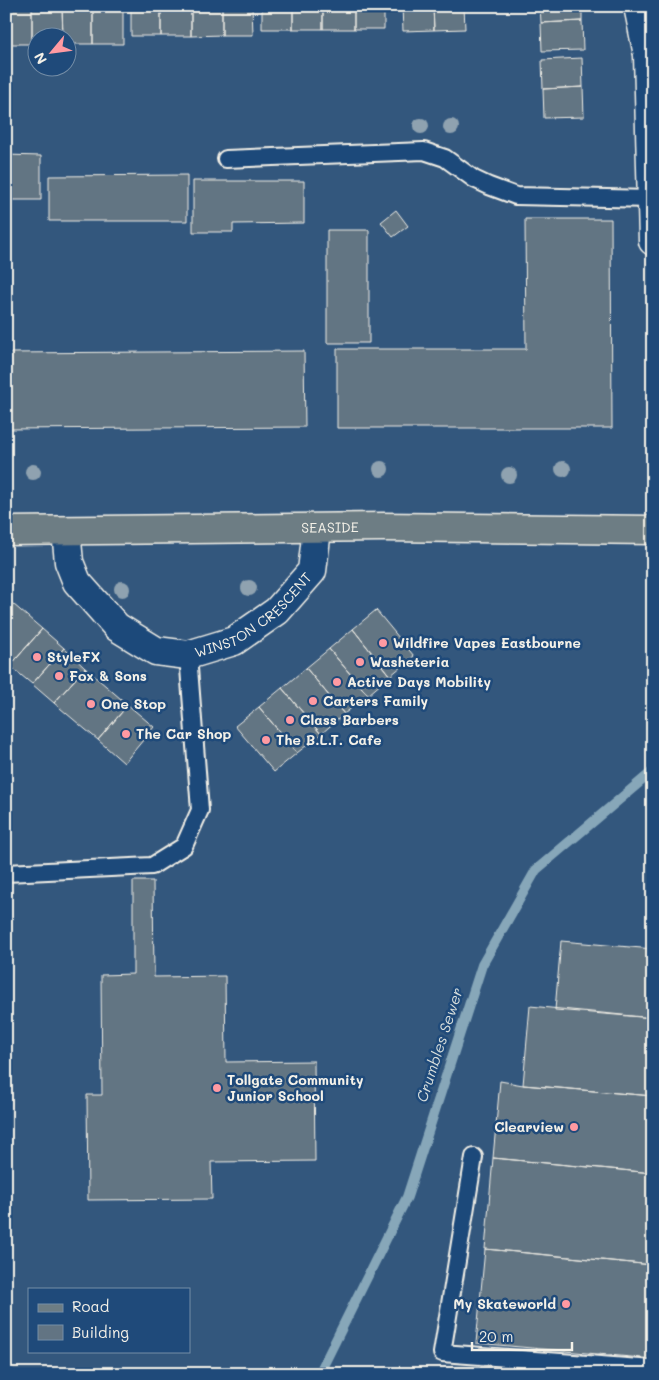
<svg xmlns="http://www.w3.org/2000/svg" width="659" height="1380" viewBox="0 0 659 1380" font-family="Mali,sans-serif">
<style>
.lines{fill:none;stroke-linecap:round;stroke-linejoin:round}
.stream{stroke:#87a7b9;stroke-width:10}
.building{fill:#627483;stroke:#f4f1e8}
.lane-casing{stroke:#f4f1e8;stroke-width:20}
.street-casing{stroke:#f4f1e8;stroke-width:31}
.primary-casing{stroke:#f4f1e8;stroke-width:31}
.lane{stroke:#1f4a7a;stroke-width:16}
.street{stroke:#1f4a7a;stroke-width:28}
.primary{stroke:#6d7d84;stroke-width:28}
.tree{fill:#8fa2b0}
.poi-dot{fill:#ff9aa2;stroke:#1f4a7a;stroke-width:2}
.labels{text-anchor:middle;stroke-width:5;stroke-linejoin:round;paint-order:stroke}
.street-label{font-size:14px;fill:#f4f1e8;stroke:#1f4a7a}
.poi-label{font-size:14px;font-weight:bold;fill:#f4f1e8;stroke:#1f4a7a;text-anchor:start}
.water-label{font-size:15px;font-style:italic;fill:#d9dfdc;stroke:#1f4a7a}
</style>
<rect width="100%" height="100%" fill="#33577d"/>
<filter id="ink" filterUnits="userSpaceOnUse"><feTurbulence type="fractalNoise" baseFrequency=".02" numOctaves="2"/><feDisplacementMap in="SourceGraphic" scale="10" xChannelSelector="R" yChannelSelector="G"/><feConvolveMatrix kernelMatrix="1 2 1 2 8 2 1 2 1" color-interpolation-filters="sRGB"/></filter>
<g filter="url(#ink)">
<g class="lines">
<path class="stream" d="M319,1374L407,1197L482,965L536,870L653,771"/>
</g>
<path class="building" d="M6,6H32V44H6Z
M32,6H62L63,38H38V44H32Z
M62,6H93V44H68V38H63Z
M93,6H123V44H93Z
M131,6H161V36H131Z
M161,6H191V36H161Z
M191,6H222V35L191,36Z
M222,6H252L253,35H222Z
M262,6H293V29H262Z
M293,6H323V29H293Z
M323,6H354V29H323Z
M354,6H384V29H354Z
M402,6H433L434,30L403,31Z
M433,6H464L465,29L434,30Z
M540,6H582V21L541,23Z
M582,21L583,50L542,51L541,23Z
M582,58L583,87L543,89L542,60Z
M583,87L584,117L544,118L543,89Z
M6,155L41,156V200H6Z
M187,175V221H49V176Z
M193,181H304V223L233,224V232H193Z
M396,210L408,226L393,237L381,222Z
M525,219H611L612,428H337V349H526Z
M327,230H369V343H327Z
M304,351L305,427L6,429V353Z
M6,598L42,629L10,666L6,663Z
M376,610L414,656L390,676L353,629Z
M42,629L64,648L32,684L10,666Z
M353,629L390,676L368,695L329,649Z
M64,648L85,668L54,703L32,684Z
M329,649L368,695L344,714L306,668Z
M85,668L128,705L98,740L54,703Z
M306,668L344,714L321,734L282,688Z
M282,688L321,734L297,753L259,707Z
M128,705L154,727L124,763L98,740Z
M259,707L297,753L274,772L235,726Z
M133,881H153L154,977L225,976L226,1062L314,1061L315,1161L211,1162L212,1199L88,1200L87,1095H102L101,975L133,974Z
M561,941L653,949V1018L555,1010Z
M530,1006L653,1018V1096L523,1085Z
M500,1081L523,1085L653,1096V1173L493,1158Z
M493,1158L653,1173V1265L485,1249Z
M485,1249L653,1265V1359L476,1343Z"/>
<g class="lines">
<defs>
<path id="lane" d="M226,159L424,151L445,158L474,179L489,186L516,196L652,199
M6,873L152,866L184,846L200,810L188,655
M474,1157L442,1353L653,1369"/>
<g id="street">
<path d="M638,6L648,55L653,241"/>
<path id="s1" d="M66,531L69,562L77,582L117,627L156,651L188,655L234,641L277,611L312,571L317,529"/>
</g>
<g id="primary">
<path id="s2" d="M6,531L383,527L653,530"/>
</g>
</defs>
<use href="#lane" class="lane-casing"/>
<use href="#street" class="street-casing"/>
<use href="#primary" class="primary-casing"/>
<use href="#lane" class="lane"/>
<use href="#street" class="street"/>
<use href="#primary" class="primary"/>
</g>
<g class="tree">
<circle cx="421" cy="126" r="8"/>
<circle cx="451" cy="127" r="8"/>
<circle cx="381" cy="469" r="8"/>
<circle cx="563" cy="469" r="8"/>
<circle cx="33" cy="472" r="8"/>
<circle cx="509" cy="475" r="8"/>
<circle cx="249" cy="588" r="8"/>
<circle cx="122" cy="589" r="8"/>
</g>
</g>
<g class="poi-dot">
<circle cx="383" cy="643" r="5"/>
<circle cx="37" cy="657" r="5"/>
<circle cx="360" cy="662" r="5"/>
<circle cx="59" cy="676" r="5"/>
<circle cx="337" cy="682" r="5"/>
<circle cx="313" cy="701" r="5"/>
<circle cx="91" cy="704" r="5"/>
<circle cx="290" cy="720" r="5"/>
<circle cx="126" cy="734" r="5"/>
<circle cx="266" cy="740" r="5"/>
<circle cx="217" cy="1088" r="5"/>
<circle cx="574" cy="1127" r="5"/>
<circle cx="566" cy="1304" r="5"/>
</g>
<g class="labels">
<g class="street-label">
<text dy="5" stroke="none"><textPath href="#s2" startOffset="324">SEASIDE</textPath></text>
<text dy="5" stroke="none"><textPath href="#s1" startOffset="269">WINSTON CRESCENT</textPath></text>
</g>
<g class="poi-label">
<text x="393" y="648">Wildfire Vapes Eastbourne</text>
<text x="47" y="662">StyleFX</text>
<text x="370" y="667">Washeteria</text>
<text x="69" y="681">Fox &amp; Sons</text>
<text x="347" y="687">Active Days Mobility</text>
<text x="323" y="706">Carters Family</text>
<text x="101" y="709">One Stop</text>
<text x="300" y="725">Class Barbers</text>
<text x="136" y="739">The Car Shop</text>
<text x="276" y="745">The B.L.T. Cafe</text>
<text x="227" y="1085">Tollgate Community<tspan x="227" dy="16">Junior School</tspan></text>
<text x="564" y="1132" text-anchor="end">Clearview</text>
<text x="556" y="1309" text-anchor="end">My Skateworld</text>
</g>
<g class="water-label">
<text transform="translate(440 1045) rotate(-72)" y="5">Crumbles Sewer</text>
</g>
</g>
<rect width="659" height="1380" fill="none" stroke="#1f4a7a" stroke-width="25"/>
<rect x="12" y="12" width="634" height="1355" fill="none" stroke="#f4f1e8" stroke-width="2" filter="url(#ink)"/>
<rect x="28" y="1288" width="162" height="65" fill="#1f4a7a" stroke="#748da6"/>
<rect x="38" y="1304" width="25" height="8" fill="#6d7d84" stroke="#748da6"/>
<text x="72" y="1312" font-size="15" fill="#f4f1e8">Road</text>
<rect x="38" y="1325" width="25" height="15" fill="#627483" stroke="#748da6"/>
<text x="72" y="1338" font-size="15" fill="#f4f1e8">Building</text>
<g transform="translate(52 52) rotate(241)"><circle r="24" fill="#1f4a7a" stroke="#748da6"/>
<path d="M0-4L9 19L0 12L-9 19Z" fill="#ff9aa2"/>
<text y="-8" font-size="14" font-weight="bold" text-anchor="middle" fill="#f4f1e8">N</text>
</g>
<path d="M472 1342v8h100v-8" fill="none" stroke="#f4f1e8" stroke-width="2.5"/>
<text x="479" y="1342" font-size="15" fill="#f4f1e8" stroke="#1f4a7a" stroke-width="4" paint-order="stroke">20 m</text>
</svg>
